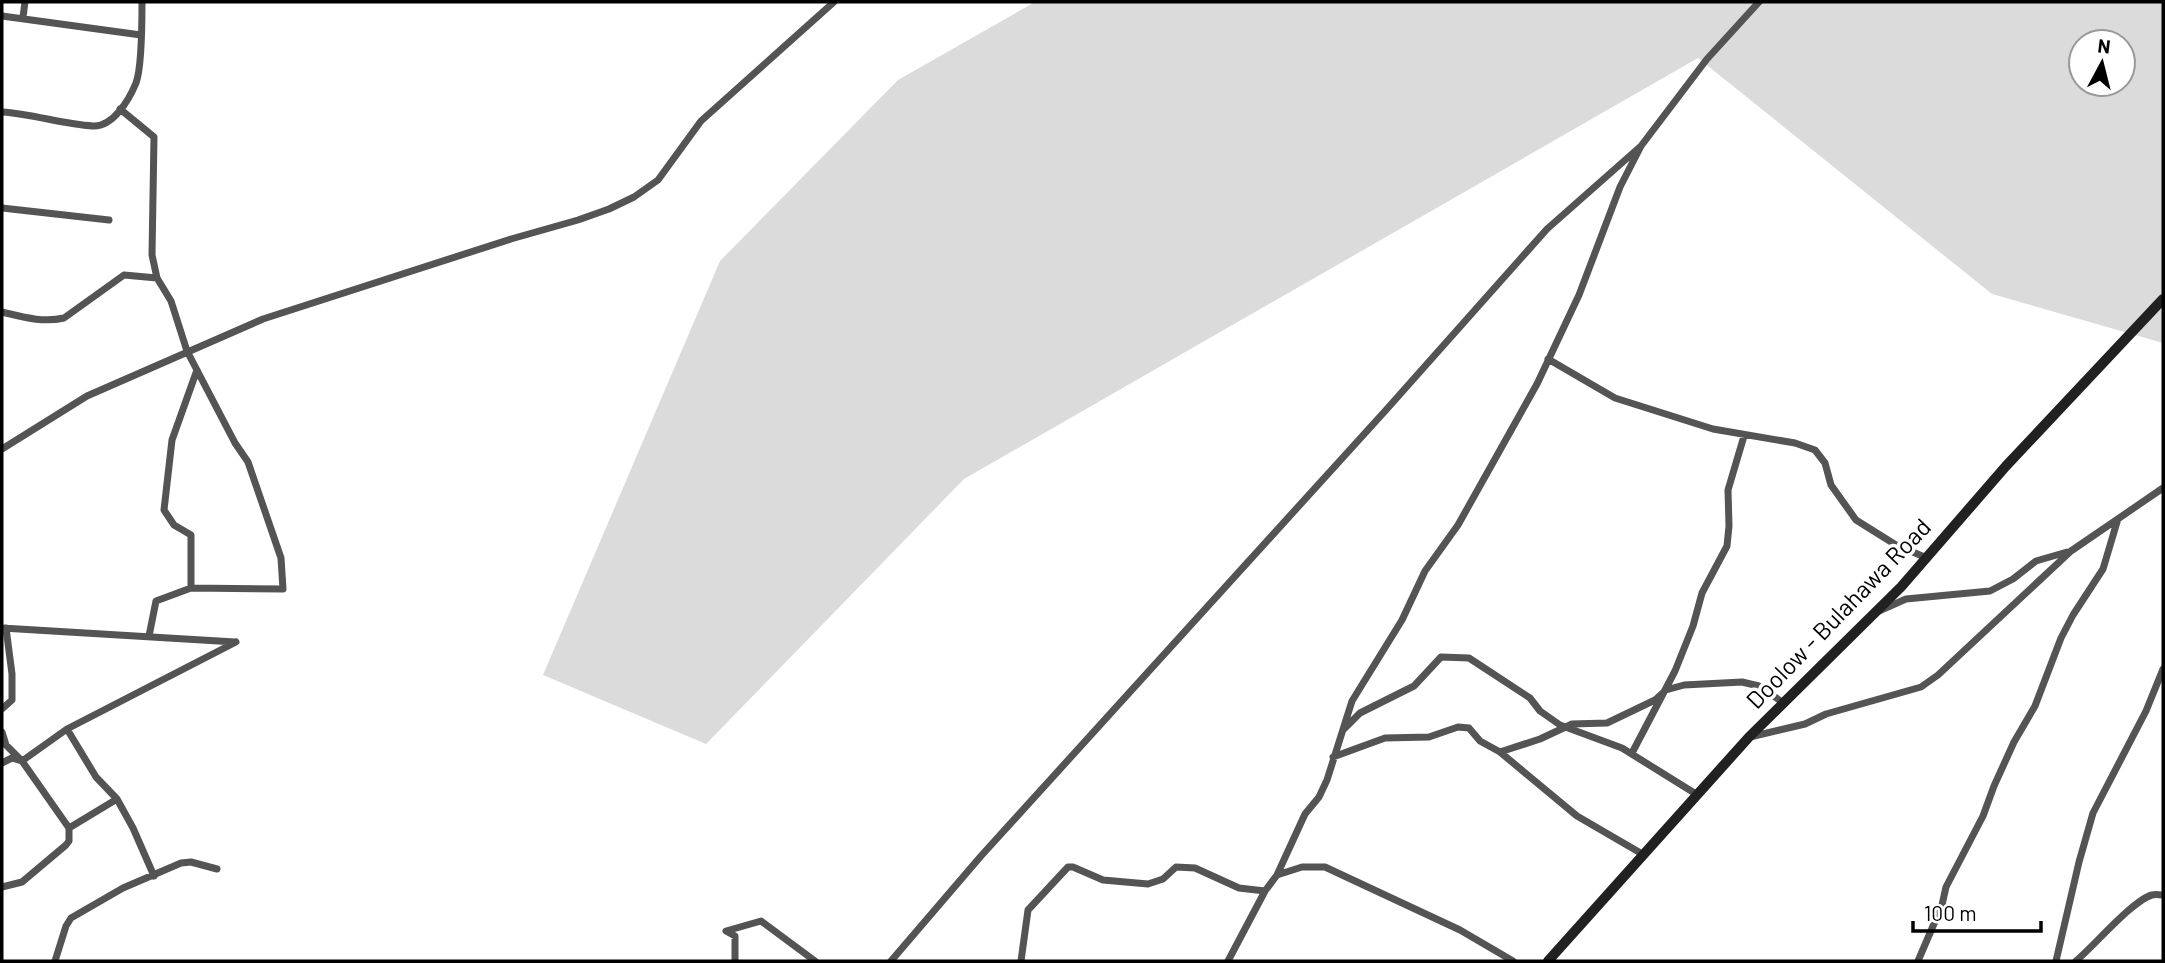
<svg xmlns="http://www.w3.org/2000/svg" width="2165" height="963" viewBox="0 0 2165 963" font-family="Barlow,sans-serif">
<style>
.green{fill:#dbdbdb;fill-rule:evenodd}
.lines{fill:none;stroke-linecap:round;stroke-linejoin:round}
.minor{stroke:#545454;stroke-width:7}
.secondary{stroke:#212121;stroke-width:10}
.labels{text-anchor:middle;stroke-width:7;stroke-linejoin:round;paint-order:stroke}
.street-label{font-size:24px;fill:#000;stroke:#fff}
</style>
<rect width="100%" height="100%" fill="#fff"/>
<path class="green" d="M1035,2H2163V343L1992,294L1698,58L964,479L706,744L543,675L720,261L898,80ZM2081,42H2123V84H2081Z"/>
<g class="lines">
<path class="minor" d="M2,16L141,35
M23,17L25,2
M120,109L154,137L152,255L157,278L171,301L187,351L235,443L248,462L281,558L283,589L191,588
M2,112C33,114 62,124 93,126C113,127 129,100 136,83C142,67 142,20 142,2
M2,208L109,220
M2,312C23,317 43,323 64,318L124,275L157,278
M1548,359L1615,398L1713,429L1795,443L1815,450L1825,463L1831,485L1856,520L1896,545L1927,558
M2,449L87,396L263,319L511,239L578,220L609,209L634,197L658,180L701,121L834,2
M1879,611L1906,599L1990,591L2013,579L2036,561L2067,552
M2,628L235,642
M149,636L156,601L191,588V535L174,525L164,510L172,440L197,370
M2,709L12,700V674L6,628
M67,729L96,777L117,799L133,828L154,876
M1343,730L1360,713L1414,686L1441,657L1469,658L1530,698L1540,711L1560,725L1622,748L1696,794
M2,732L6,745L22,761L69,828V841L66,845L22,882L2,887
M1750,737L1805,724L1826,714L1921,687L1938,675L2071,551L2163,488
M1500,752L1540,739L1572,724L1607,723L1655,700L1666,690L1684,685L1742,682L1759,686L1782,702
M1632,753L1675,671L1693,626L1702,593L1727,546L1729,526L1728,490L1744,436
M1333,757L1385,738L1429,737L1458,727L1469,728L1480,741L1500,752L1577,816L1644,855
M2,763L12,758L22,761L67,729L236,642
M69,828L117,799
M1277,875L1302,867H1325L1460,930L1513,961
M55,961L66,926L71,918L123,888L181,863L191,862L217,869
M735,961V936L726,931L761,921L815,961
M891,961L981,856L1386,410L1547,229L1641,146
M1021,961L1028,910L1068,867H1073L1103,880L1148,884L1163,879L1176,867L1195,868L1239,888L1265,891
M1228,961L1265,891L1277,875L1305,814L1319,797L1327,780L1352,701L1402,620L1425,571L1458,525L1537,384L1579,295L1620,187L1641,146L1707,59L1759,2
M1918,961L1942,905L1946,887L1983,816L1994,786L2014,742L2035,706L2061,638L2073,615L2103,569L2117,522
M2056,961L2079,862L2093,813L2146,711L2163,669
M2076,961C2094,946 2133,900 2152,895C2156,894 2159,895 2163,895"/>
<path class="secondary" d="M1548,961L1749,737L1901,587L2006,466L2163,299"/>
</g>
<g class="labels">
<g class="street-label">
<text transform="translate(1839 614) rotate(-46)" y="8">Doolow - Bulahawa Road</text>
</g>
</g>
<rect width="2165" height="963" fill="none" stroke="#000000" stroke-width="7"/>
<g transform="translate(2102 63) rotate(7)"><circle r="33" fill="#ffffff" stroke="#999999" stroke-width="2"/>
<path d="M0-5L12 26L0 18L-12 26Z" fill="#000000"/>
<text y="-10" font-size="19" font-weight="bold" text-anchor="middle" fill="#000000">N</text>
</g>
<path d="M1913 921v10h128v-10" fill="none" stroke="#000000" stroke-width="3.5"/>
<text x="1924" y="921" font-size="21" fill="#000000" stroke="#ffffff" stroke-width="5" paint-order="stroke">100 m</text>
</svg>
